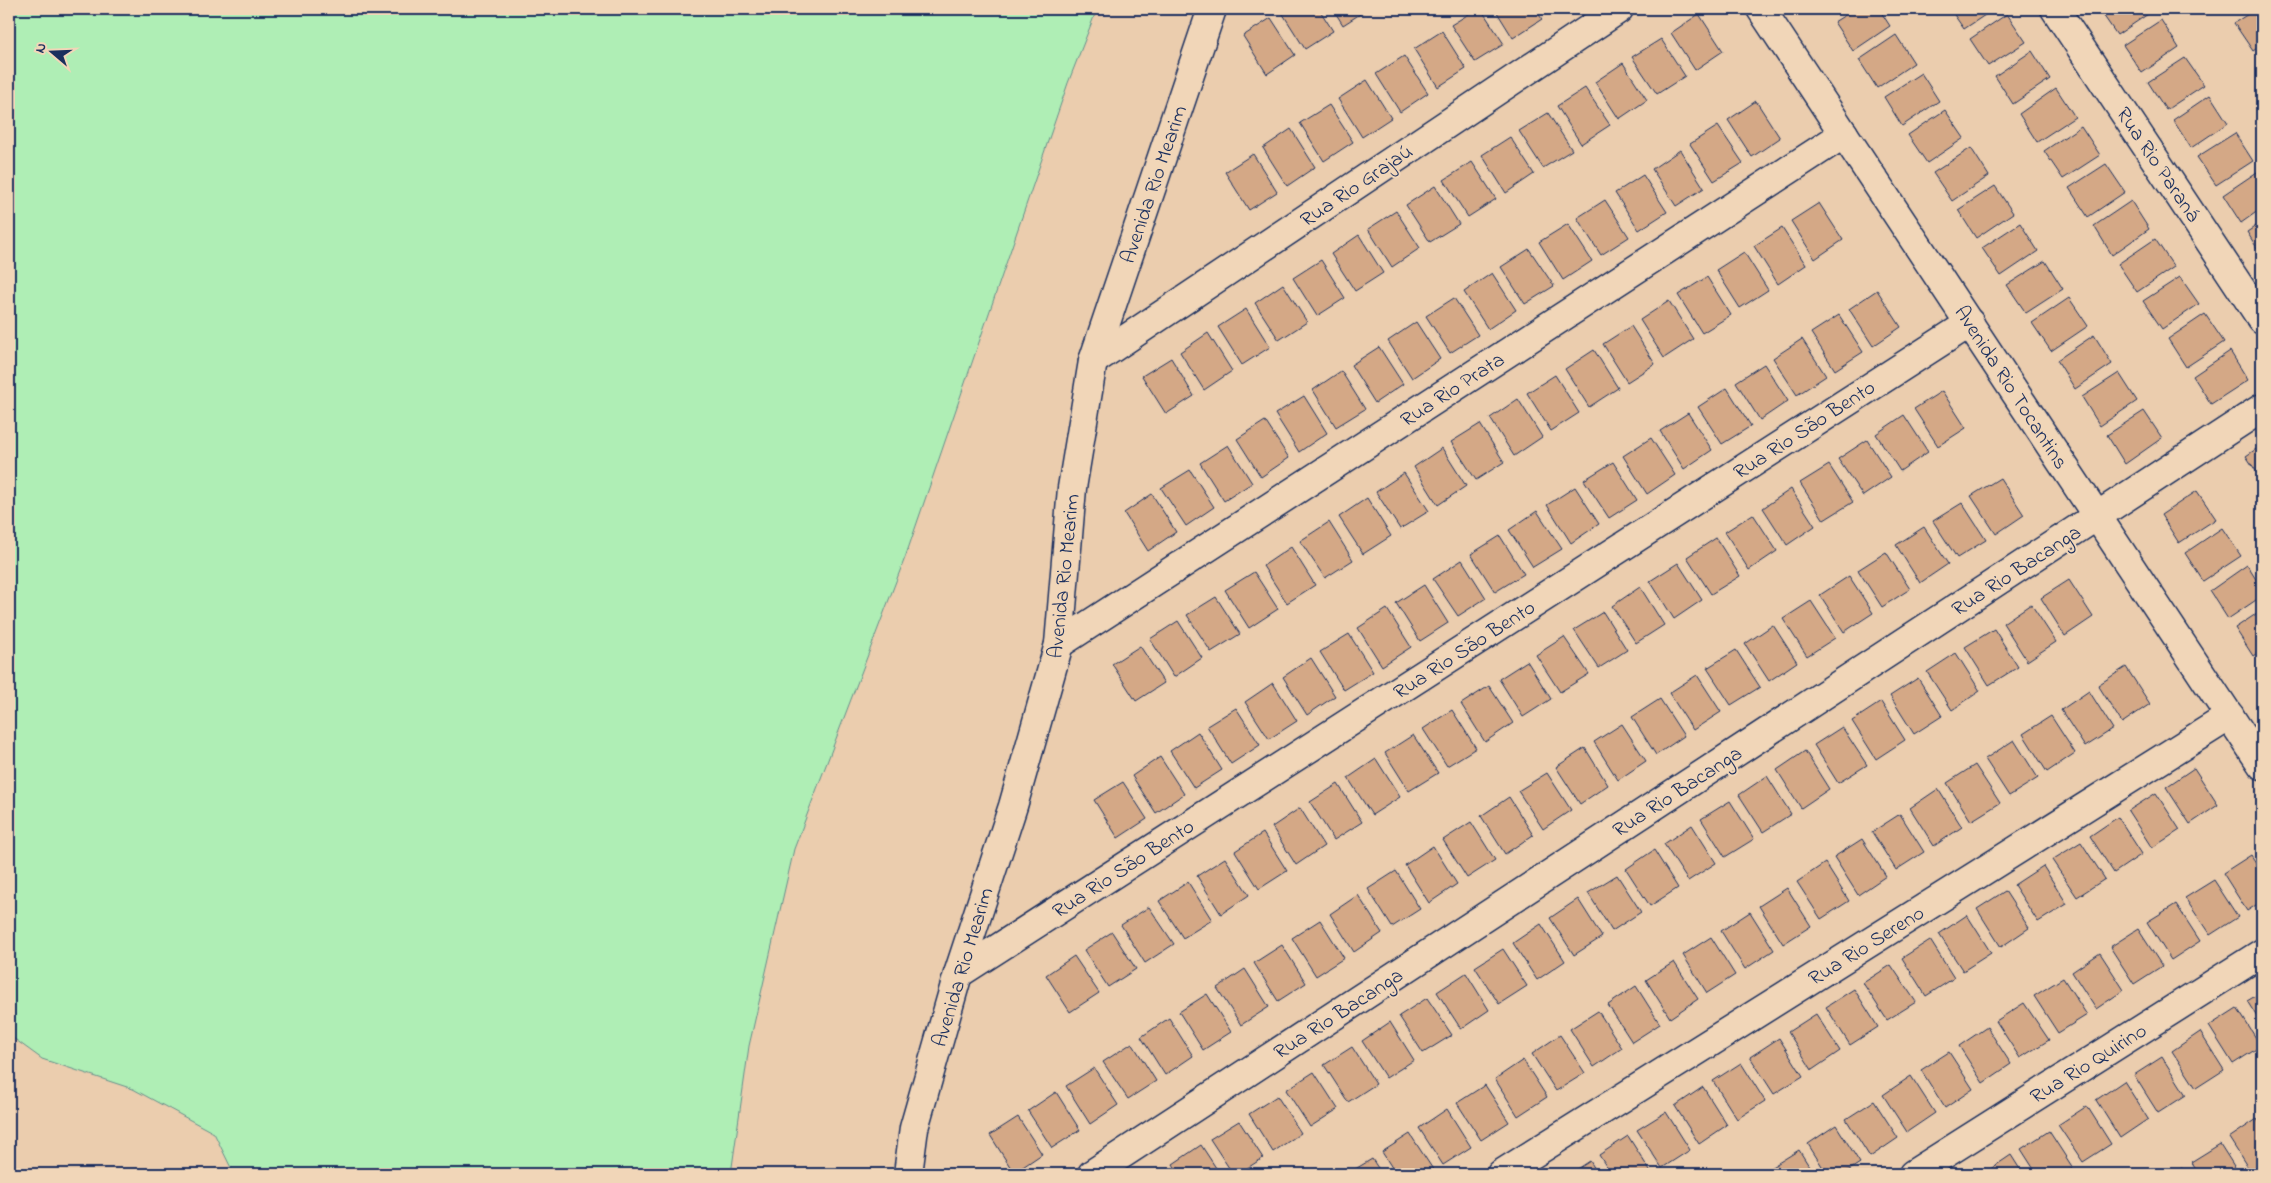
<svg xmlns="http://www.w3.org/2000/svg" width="2271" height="1183" viewBox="0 0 2271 1183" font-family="'Indie Flower',sans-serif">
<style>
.green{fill:#afeeb5;stroke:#658e8a}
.building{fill:#d4a886;stroke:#1b2f5e}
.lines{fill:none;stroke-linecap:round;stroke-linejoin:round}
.minor-casing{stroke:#1b2f5e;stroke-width:31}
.tertiary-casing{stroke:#1b2f5e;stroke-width:31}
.minor{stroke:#f1d6b8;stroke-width:28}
.tertiary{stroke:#f1d6b8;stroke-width:28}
.labels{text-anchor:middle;stroke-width:4;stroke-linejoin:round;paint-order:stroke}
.street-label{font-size:21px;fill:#1b2f5e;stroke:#f1d6b8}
</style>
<rect width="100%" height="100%" fill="#ebcdae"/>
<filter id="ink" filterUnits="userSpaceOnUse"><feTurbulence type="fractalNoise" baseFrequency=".02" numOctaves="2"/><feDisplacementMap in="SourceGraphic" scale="10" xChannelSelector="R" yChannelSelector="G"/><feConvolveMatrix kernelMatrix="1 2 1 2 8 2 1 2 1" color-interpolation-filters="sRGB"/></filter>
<g filter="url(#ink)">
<path class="green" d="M9,9H1097L1068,83L906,555L794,849L749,1046L731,1174H234L214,1133L133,1089L42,1059L9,1035Z"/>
<path class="building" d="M1285,9H1319L1333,31L1305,49L1281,11Z
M1333,9H1368L1343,25Z
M1477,9H1481L1504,44L1475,62L1451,25Z
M1495,9H1535L1542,19L1513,38Z
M1855,9H1879L1890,26L1853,51L1834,22Z
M1950,9H1994L1964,29Z
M2099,9H2153L2154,10L2117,35Z
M2225,9H2236L2228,14Z
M2256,9H2262V45L2253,51L2234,23Z
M1699,14L1723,51L1695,70L1671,33Z
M2007,14L2026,42L1988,66L1970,39Z
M1271,18L1295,55L1267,74L1243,36Z
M2161,20L2179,48L2142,73L2123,45Z
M1442,31L1466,69L1438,87L1414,49Z
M1896,35L1914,63L1877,88L1859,60Z
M1661,39L1685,76L1657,94L1632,57Z
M2032,51L2050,79L2013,104L1995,76Z
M1404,56L1428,93L1400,112L1376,74Z
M2185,58L2204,85L2166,110L2148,82Z
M1623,63L1647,100L1619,119L1595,82Z
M1921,73L1939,101L1902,126L1884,97Z
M1367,80L1391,118L1362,137L1338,99Z
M1585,88L1610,125L1581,144L1557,106Z
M2056,88L2075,117L2037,142L2019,114Z
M2210,95L2228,123L2191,148L2173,120Z
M1756,101L1780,138L1752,157L1728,120Z
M1329,105L1353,142L1324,161L1300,123Z
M1945,110L1964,138L1927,163L1908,135Z
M1548,113L1572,150L1543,168L1519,131Z
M1718,126L1743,163L1714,181L1690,144Z
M2081,126L2100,155L2063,179L2044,151Z
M1291,129L1315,167L1287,186L1263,148Z
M2235,133L2253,161L2216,185L2197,157Z
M1510,137L1534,174L1506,193L1482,155Z
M1971,148L1989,176L1952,201L1933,173Z
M1680,150L1704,188L1676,206L1652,169Z
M1253,154L1277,192L1249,210L1225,172Z
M1472,162L1496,199L1468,217L1444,180Z
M2106,164L2125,192L2088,217L2069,188Z
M2260,170L2262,174V208L2241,223L2223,195Z
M1643,175L1667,212L1639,230L1615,193Z
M1435,186L1459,224L1430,242L1406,205Z
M1995,186L2013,213L1976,238L1958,210Z
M1605,200L1629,237L1601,255L1577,218Z
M2131,201L2149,229L2112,255L2094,226Z
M1819,203L1843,240L1815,259L1791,221Z
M1396,211L1420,248L1392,267L1368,229Z
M2262,222V256L2247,232Z
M2020,223L2038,251L2001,276L1982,248Z
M1568,224L1592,261L1563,280L1539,242Z
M1782,228L1806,265L1778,284L1754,246Z
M1359,235L1383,273L1355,291L1331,254Z
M2155,239L2174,267L2137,292L2118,264Z
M1529,249L1554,286L1525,304L1501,267Z
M1744,252L1768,290L1740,308L1716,270Z
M1321,260L1345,298L1317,316L1293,278Z
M2045,261L2063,289L2026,313L2007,285Z
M1492,273L1516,310L1488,329L1464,292Z
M1707,277L1731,315L1702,333L1678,295Z
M2180,277L2199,304L2162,329L2143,301Z
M1283,284L1307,322L1279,340L1255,303Z
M1877,290L1901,327L1873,346L1849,309Z
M1454,298L1478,335L1450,353L1426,316Z
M2069,298L2088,326L2051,351L2032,323Z
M1669,301L1693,339L1664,358L1640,320Z
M1246,309L1270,347L1242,365L1218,327Z
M2205,314L2224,342L2186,367L2168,339Z
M1839,315L1863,352L1835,370L1811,333Z
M1416,322L1440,359L1412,378L1388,341Z
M1631,326L1655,364L1627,382L1603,344Z
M1208,333L1232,371L1204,390L1180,352Z
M2094,335L2112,364L2075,389L2057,360Z
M1802,339L1826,376L1797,395L1773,358Z
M1379,347L1403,384L1375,403L1351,365Z
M1594,350L1618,388L1589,407L1565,369Z
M2230,351L2248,380L2211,404L2193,376Z
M1171,358L1194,396L1166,414L1142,376Z
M1764,364L1788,401L1760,420L1736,382Z
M1341,371L1365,409L1336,427L1313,390Z
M2119,373L2137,401L2100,426L2082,397Z
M1555,375L1579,413L1551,431L1527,393Z
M1727,388L1751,426L1722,444L1698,407Z
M1942,391L1966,428L1938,446L1914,409Z
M1304,396L1327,433L1299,452L1275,414Z
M1518,399L1542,437L1514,456L1490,418Z
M2144,411L2162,438L2125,464L2107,435Z
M1688,413L1712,450L1684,469L1660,431Z
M1904,415L1928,452L1900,471L1876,434Z
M1265,421L1289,458L1261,477L1237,439Z
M1480,424L1504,462L1476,480L1451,442Z
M1651,438L1675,475L1647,494L1623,456Z
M1867,440L1891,477L1863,496L1838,459Z
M1228,445L1252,483L1224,501L1200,463Z
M2262,445V480L2246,456Z
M1442,448L1466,486L1438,505L1414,467Z
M1613,462L1637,500L1609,518L1584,480Z
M1829,465L1853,502L1824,520L1800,483Z
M1190,470L1214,507L1186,526L1161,488Z
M1404,473L1429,511L1400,529L1376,492Z
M2000,478L2024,515L1996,534L1971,496Z
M1575,487L1599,524L1571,543L1547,505Z
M1791,489L1815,526L1787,545L1763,508Z
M2197,491L2216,519L2179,543L2161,515Z
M1152,494L1176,532L1148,551L1124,513Z
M1367,498L1391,536L1363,554L1339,517Z
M1962,503L1986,540L1957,558L1933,521Z
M1537,511L1562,549L1533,567L1509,530Z
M1753,514L1777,551L1749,570L1725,532Z
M1329,522L1353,560L1325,578L1300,541Z
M1924,527L1948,564L1920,583L1896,545Z
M2222,528L2241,556L2203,581L2185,553Z
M1500,536L1524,574L1495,592L1471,554Z
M1716,538L1740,576L1711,594L1687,557Z
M1291,547L1315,585L1287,603L1263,566Z
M1886,552L1910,589L1882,607L1858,570Z
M1462,560L1486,598L1458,616L1433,579Z
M1678,563L1702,600L1674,619L1650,581Z
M2247,565L2262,589V596L2228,619L2210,591Z
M1254,572L1278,609L1249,628L1225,590Z
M1849,576L1873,613L1844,632L1820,595Z
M2069,580L2093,617L2065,636L2041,598Z
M1424,585L1448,623L1420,641L1396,603Z
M1640,587L1664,625L1636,643L1612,606Z
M1216,597L1240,634L1211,652L1187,615Z
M1811,601L1835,638L1807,656L1783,619Z
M2031,604L2056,642L2027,661L2003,623Z
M1387,609L1411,647L1382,666L1358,628Z
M2262,610V650L2253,656L2235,628Z
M1603,612L1627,650L1599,668L1574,630Z
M1178,621L1202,658L1174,677L1150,639Z
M1773,625L1797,662L1769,681L1745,644Z
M1994,629L2018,667L1989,685L1965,647Z
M1349,634L1373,672L1344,690L1320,652Z
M1564,637L1589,674L1560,692L1536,655Z
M1140,646L1164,683L1136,701L1112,664Z
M1736,650L1760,687L1731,705L1707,668Z
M1956,653L1980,691L1952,710L1927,672Z
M1311,658L1335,696L1307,715L1283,677Z
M1527,661L1551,699L1523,717L1499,679Z
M2126,667L2150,704L2122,723L2098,685Z
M1697,675L1721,712L1693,730L1669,693Z
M1918,678L1942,716L1914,734L1890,696Z
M1273,683L1297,721L1269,739L1245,702Z
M1489,686L1513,723L1485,742L1461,704Z
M2089,691L2113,729L2085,747L2061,710Z
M1660,699L1684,736L1656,755L1632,717Z
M1881,702L1905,740L1876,759L1852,721Z
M1236,708L1260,745L1231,764L1207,726Z
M1452,710L1476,748L1447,766L1423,729Z
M2051,716L2075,753L2047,772L2023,734Z
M1622,724L1646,761L1618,780L1594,742Z
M1842,727L1867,765L1838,783L1814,745Z
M1198,732L1222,770L1194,788L1170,751Z
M1413,735L1438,773L1409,791L1385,753Z
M2014,740L2038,778L2009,796L1985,759Z
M1585,748L1608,785L1580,804L1556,767Z
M1805,751L1829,789L1801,808L1777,770Z
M1160,757L1184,794L1156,813L1132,776Z
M1376,759L1400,797L1372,815L1348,778Z
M1975,765L2000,803L1971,821L1947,783Z
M2194,768L2218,805L2190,824L2166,787Z
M1547,773L1571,810L1543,829L1518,791Z
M1767,776L1791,814L1763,832L1739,795Z
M1123,782L1147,819L1118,838L1094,800Z
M1338,784L1362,822L1334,840L1310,802Z
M1938,789L1962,827L1934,846L1910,808Z
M2156,793L2180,830L2152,848L2128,811Z
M1509,797L1533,835L1505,854L1481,816Z
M1730,801L1754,839L1725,857L1701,819Z
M1300,808L1324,846L1296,865L1272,827Z
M1900,814L1924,852L1896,870L1872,832Z
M2118,817L2142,854L2114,873L2090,836Z
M1471,822L1495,860L1467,878L1443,840Z
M1692,825L1716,863L1688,881L1664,844Z
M1263,833L1287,871L1259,889L1235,851Z
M1862,839L1886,876L1858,895L1834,857Z
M2081,842L2105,879L2077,897L2052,860Z
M1433,846L1457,884L1429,903L1405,865Z
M1654,850L1678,888L1650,906L1626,869Z
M2251,855L2262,872V901L2247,911L2223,873Z
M1225,858L1249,895L1221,914L1197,876Z
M1825,863L1849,901L1821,919L1797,882Z
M2043,866L2067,904L2038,922L2014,885Z
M1396,871L1420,909L1392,927L1368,889Z
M1617,875L1641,912L1612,931L1588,893Z
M2214,880L2238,917L2210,935L2185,898Z
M1188,882L1212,920L1183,938L1159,901Z
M1787,888L1811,926L1783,944L1759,906Z
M2005,891L2029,928L2001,947L1977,909Z
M1358,895L1382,933L1354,952L1330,914Z
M1578,899L1602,937L1574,955L1550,918Z
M2176,904L2200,941L2171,960L2147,922Z
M1149,907L1174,944L1145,963L1121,925Z
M1750,912L1774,950L1745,969L1721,931Z
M1967,915L1991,953L1963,971L1939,934Z
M1320,920L1344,958L1316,976L1292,938Z
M1541,924L1565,961L1537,980L1513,943Z
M2138,929L2162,966L2134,984L2110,947Z
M1112,932L1136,969L1108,987L1084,950Z
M1711,937L1735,975L1707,993L1683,955Z
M1930,940L1954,978L1926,996L1902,958Z
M1282,945L1306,983L1278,1001L1254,963Z
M1503,949L1527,986L1499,1004L1475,967Z
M2100,953L2124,990L2096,1009L2072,972Z
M1074,956L1099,993L1070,1012L1046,975Z
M1674,962L1698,999L1670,1018L1646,980Z
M1891,965L1916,1002L1887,1020L1863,983Z
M1245,969L1269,1007L1241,1025L1217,988Z
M1466,973L1489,1010L1461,1029L1437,992Z
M2063,978L2087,1015L2058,1033L2034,996Z
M1636,986L1660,1024L1632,1042L1608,1005Z
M1854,989L1878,1027L1850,1045L1826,1007Z
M2262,992V1025L2247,1001Z
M1207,994L1231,1032L1203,1050L1179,1012Z
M1427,998L1452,1035L1423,1053L1399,1016Z
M2024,1003L2049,1040L2020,1058L1996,1021Z
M2237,1008L2261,1046L2233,1064L2209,1026Z
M1598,1011L1622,1048L1594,1067L1570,1029Z
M1816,1014L1840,1051L1812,1070L1788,1032Z
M1169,1018L1193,1056L1165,1075L1141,1037Z
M1390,1022L1414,1060L1386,1078L1362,1041Z
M1987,1027L2011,1064L1983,1083L1959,1046Z
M2200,1032L2224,1070L2196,1088L2172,1051Z
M1560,1035L1585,1073L1556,1091L1532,1054Z
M1779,1038L1803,1076L1774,1094L1750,1057Z
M1132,1043L1156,1081L1128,1099L1103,1062Z
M1352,1047L1376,1084L1348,1102L1324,1065Z
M1949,1052L1973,1089L1945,1108L1921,1070Z
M2162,1057L2186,1095L2158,1113L2134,1075Z
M1523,1060L1547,1097L1518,1116L1495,1079Z
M1741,1063L1765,1101L1737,1119L1713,1081Z
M1094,1068L1118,1105L1090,1124L1066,1086Z
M1314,1072L1338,1109L1310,1127L1286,1090Z
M1911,1076L1935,1113L1907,1132L1883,1095Z
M2124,1081L2148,1119L2120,1138L2096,1100Z
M1485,1085L1509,1122L1481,1140L1457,1103Z
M1703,1087L1727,1125L1699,1144L1675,1106Z
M1056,1092L1080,1130L1052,1148L1028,1111Z
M1277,1096L1301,1133L1273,1152L1249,1114Z
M1874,1101L1898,1138L1870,1157L1846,1119Z
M2087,1106L2111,1144L2083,1162L2058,1125Z
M1447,1109L1471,1147L1443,1165L1419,1128Z
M1666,1112L1690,1150L1662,1168L1637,1130Z
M1018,1117L1042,1154L1014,1173L990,1135Z
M2257,1119L2262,1127V1169L2252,1174L2229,1138Z
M1239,1121L1263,1158L1238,1174H1233L1210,1139Z
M1836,1125L1860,1163L1843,1174H1827L1808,1144Z
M2049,1131L2073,1168L2064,1174H2037L2021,1149Z
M1410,1134L1434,1171L1429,1174H1396L1382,1152Z
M1628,1136L1652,1174H1611L1599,1155Z
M2220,1144L2239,1174H2199L2191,1162Z
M1201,1145L1220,1174H1179L1173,1164Z
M1799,1150L1814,1174H1774L1770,1168Z
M2011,1155L2023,1174H1983Z
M1372,1159L1382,1174H1347Z
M1590,1161L1598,1174H1570Z
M2182,1168L2186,1174H2173Z"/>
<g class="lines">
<defs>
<path id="minor" d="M2055,9L2262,320
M1093,361L1619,9
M1059,644L1844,134
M958,974L1970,323
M1092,1174L2262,408
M1501,1174L2230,716
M1913,1174L2262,953"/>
<path id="tertiary" d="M1761,9L2262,765
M908,1174L914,1128L958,974L1013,806L1059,644L1072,488L1093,361L1212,9"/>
</defs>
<use href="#minor" class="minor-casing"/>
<use href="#tertiary" class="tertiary-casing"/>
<use href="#minor" class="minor"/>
<use href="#tertiary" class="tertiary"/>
</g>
</g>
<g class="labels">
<g class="street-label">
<text transform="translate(2159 164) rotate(56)" y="7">Rua Rio Paraná</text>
<text transform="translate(1153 184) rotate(-71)" y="7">Avenida Rio Mearim</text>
<text transform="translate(1356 185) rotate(-34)" y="7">Rua Rio Grajaú</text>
<text transform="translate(2012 387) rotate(57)" y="7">Avenida Rio Tocantins</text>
<text transform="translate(1452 389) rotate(-33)" y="7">Rua Rio Prata</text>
<text transform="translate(1804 429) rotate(-33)" y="7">Rua Rio São Bento</text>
<text transform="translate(2016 570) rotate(-33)" y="7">Rua Rio Bacanga</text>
<text transform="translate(1063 576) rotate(-84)" y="7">Avenida Rio Mearim</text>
<text transform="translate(1464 649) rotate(-33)" y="7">Rua Rio São Bento</text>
<text transform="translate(1677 791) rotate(-33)" y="7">Rua Rio Bacanga</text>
<text transform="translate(1123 868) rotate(-33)" y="7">Rua Rio São Bento</text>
<text transform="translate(1866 945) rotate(-32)" y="7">Rua Rio Sereno</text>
<text transform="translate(962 967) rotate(-73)" y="7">Avenida Rio Mearim</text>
<text transform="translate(1338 1013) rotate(-33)" y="7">Rua Rio Bacanga</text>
<text transform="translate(2088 1063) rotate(-32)" y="7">Rua Rio Quirino</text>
</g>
</g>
<rect width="2271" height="1183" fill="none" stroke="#f1d6b8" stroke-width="30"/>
<rect x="15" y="15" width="2241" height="1153" fill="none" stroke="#1b2f5e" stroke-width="2" filter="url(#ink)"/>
<g transform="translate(52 52) rotate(289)" stroke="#f1d6b8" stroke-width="4" paint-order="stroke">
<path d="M0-4L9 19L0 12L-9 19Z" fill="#1b2f5e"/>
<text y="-8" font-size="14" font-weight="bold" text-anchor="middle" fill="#1b2f5e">N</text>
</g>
</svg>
